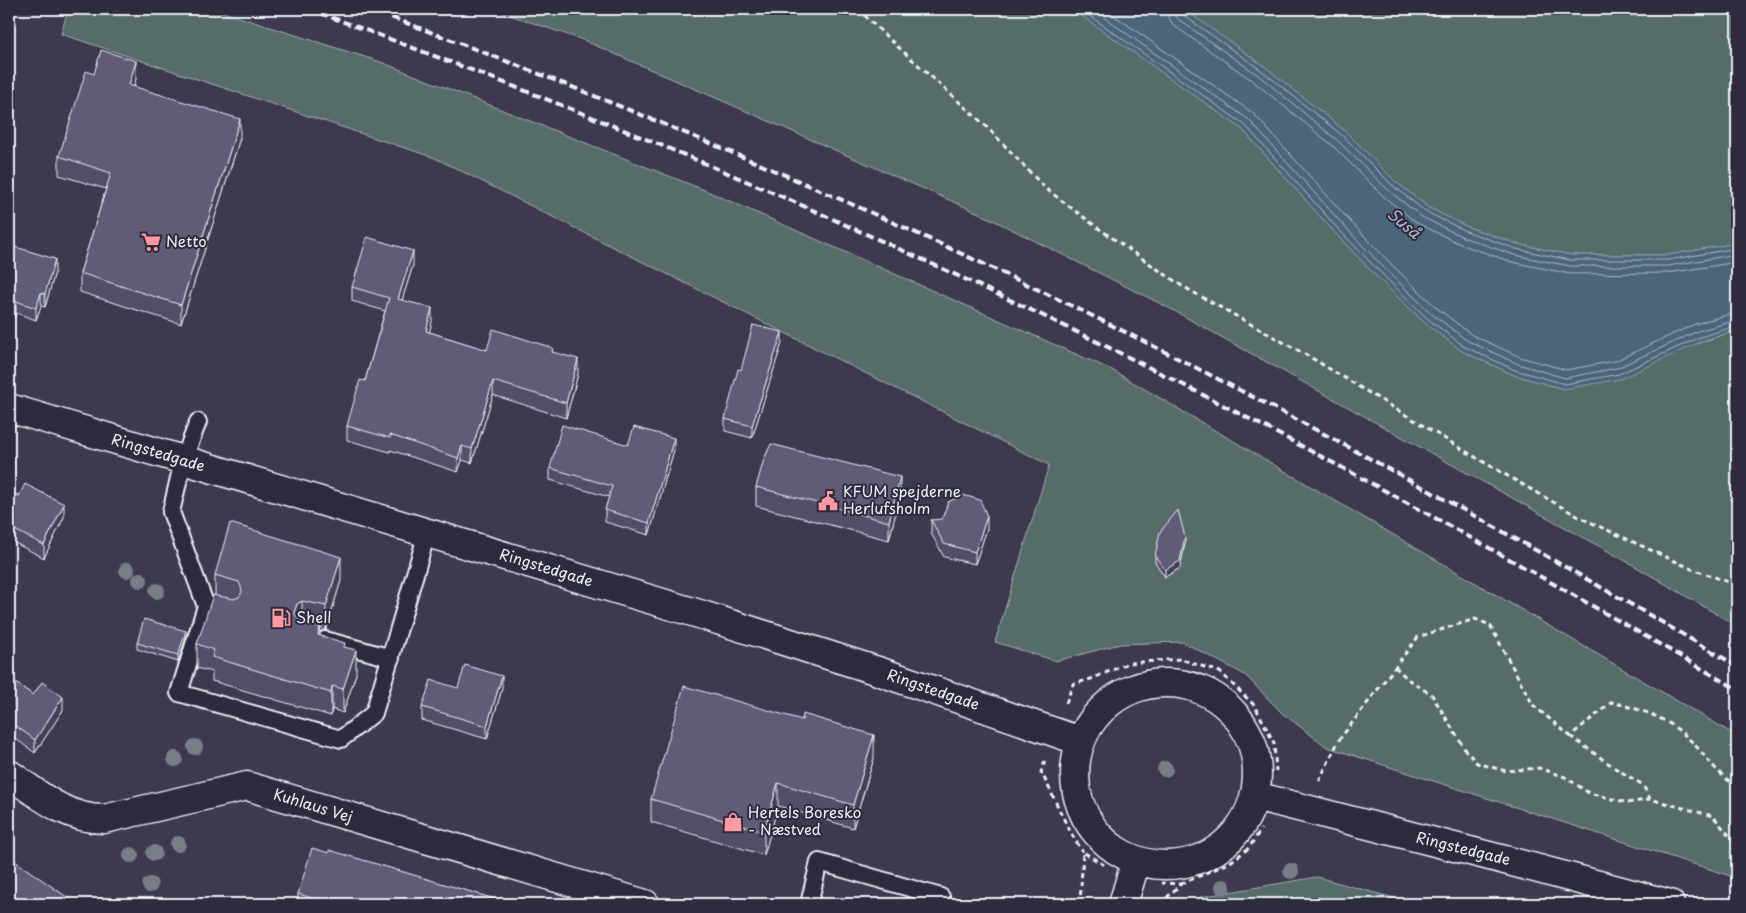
<svg xmlns="http://www.w3.org/2000/svg" width="1746" height="913" viewBox="0 0 1746 913" font-family="'Playpen Sans',sans-serif">
<style>
.green{fill:#576c67;stroke:#a0aeb0}
.water{fill:#4e6579;stroke:#8c9dac}
.lines{fill:none;stroke-linecap:round;stroke-linejoin:round}
.shore{stroke:#aab9c5;stroke-width:1}
.service-casing{stroke:#e8f1f8;stroke-width:20}
.minor-casing{stroke:#e8f1f8;stroke-width:31}
.tertiary-casing{stroke:#e8f1f8;stroke-width:31}
.path{stroke:#e8f1f8;stroke-width:3;stroke-dasharray:5 4;stroke-linecap:butt}
.service{stroke:#2f2a3d;stroke-width:16}
.minor{stroke:#2f2a3d;stroke-width:28}
.tertiary{stroke:#2f2a3d;stroke-width:28}
.rail{stroke:#e8f1f8;stroke-width:4;stroke-dasharray:8 4;stroke-linecap:butt}
.tree{fill:#787d88}
.wall{fill:#534e67;stroke:#e8f1f8}
.shaded-wall{fill:#434054;stroke:#e8f1f8}
.building{fill:#605b78;stroke:#e8f1f8}
.labels{text-anchor:middle;stroke-width:4;stroke-linejoin:round;paint-order:stroke}
.poi-label{font-size:15px;fill:#e8f1f8;stroke:#2f2a3d;text-anchor:start}
.street-label{font-size:15px;fill:#e8f1f8;stroke:#2f2a3d}
.water-label{font-size:16px;font-style:italic;fill:#aab9c5;stroke:#2f2a3d}
</style>
<rect width="100%" height="100%" fill="#3e394f"/>
<filter id="ink" filterUnits="userSpaceOnUse"><feTurbulence type="fractalNoise" baseFrequency=".02" numOctaves="2"/><feDisplacementMap in="SourceGraphic" scale="10" xChannelSelector="R" yChannelSelector="G"/><feConvolveMatrix kernelMatrix="1 2 1 2 8 2 1 2 1" color-interpolation-filters="sRGB"/></filter>
<g filter="url(#ink)">
<path class="green" d="M68,9H213L381,62L707,191L1112,370L1737,736V878L1327,747L1282,713L1245,675L1183,642L1120,644L1056,661L995,642L1049,465L435,158L61,34Z
M492,9H1069L1082,16L1242,129L1336,234L1379,279L1425,323L1462,351L1514,375L1564,389L1737,330V626L1633,565L1169,308L979,213L583,40Z
M1183,9H1737V243L1668,255H1571L1517,244L1468,227L1429,208L1396,182L1346,132L1264,66Z
M1317,877L1416,904H1193L1200,897Z"/>
<path class="water" d="M1070,9H1183L1264,66L1346,132L1396,182L1429,208L1468,227L1517,244L1571,255H1668L1737,243V330L1702,341L1620,379L1564,389L1514,375L1462,351L1425,323L1379,279L1336,234L1242,129L1082,16Z"/>
<g class="lines">
<path class="shore" d="M1080,9L1245,125L1340,231L1383,275L1428,319L1465,347L1515,370L1565,384L1619,374L1700,337L1737,326
M1092,9L1249,120L1345,227L1387,271L1432,314L1468,341L1518,364L1565,378L1617,368L1698,331L1737,320
M1105,9L1254,114L1350,221L1393,266L1437,308L1472,335L1520,357L1566,370L1615,361L1695,324L1737,312
M1167,9L1168,16L1173,25L1253,81L1333,146L1383,196L1417,223L1460,244L1512,262L1570,274L1668,273L1737,262
M1174,9L1175,15L1179,20L1258,75L1338,141L1388,190L1422,217L1463,237L1514,255L1570,266H1668L1737,254
M1180,9L1183,15L1261,70L1343,136L1392,185L1426,212L1466,231L1516,249L1570,260H1668L1737,248"/>
<defs>
<path id="service" d="M198,422L183,461L171,512L206,606L179,693L341,739L374,713L427,533
M325,640L391,658
M809,904L819,862L941,897"/>
<path id="minor" d="M9,774C38,794 66,819 104,819L247,786L645,904"/>
<path id="tertiary" d="M9,408L696,613L878,671L1080,741
M1075 774a91 91 0 1 1 182 0a91 91 0 1 1-182 0Z
M1255,796L1501,859L1670,904
M1123,904L1136,861"/>
</defs>
<use href="#service" class="service-casing"/>
<use href="#minor" class="minor-casing"/>
<use href="#tertiary" class="tertiary-casing"/>
<path class="path" d="M858,9L886,36L987,127L1045,188L1098,228L1182,286L1310,357L1475,457L1579,517L1692,569L1737,585
M1395,667L1409,680L1432,695L1466,751L1477,763L1506,771L1539,768L1565,777L1589,793L1628,803L1650,799L1713,816L1737,845
M1066,703L1073,684L1091,679L1129,663L1180,659L1220,672L1255,706L1274,743L1276,771
M1570,736L1618,770L1643,785L1650,799
M1045,761L1041,772C1056,800 1064,825 1083,852
M1319,781L1339,740L1418,637L1475,619L1490,625L1533,705L1570,736L1612,702C1644,711 1665,716 1690,740C1704,753 1720,779 1737,785
M1181,884L1229,863L1249,848L1261,829
M1080,904L1083,852L1104,865
M1160,904L1181,884L1162,883"/>
<use href="#service" class="service"/>
<use href="#minor" class="minor"/>
<use href="#tertiary" class="tertiary"/>
<path class="rail" d="M309,9C490,76 672,146 848,226C969,280 1089,336 1207,397C1387,489 1563,588 1737,689
M369,9C657,116 943,237 1216,378C1393,468 1566,566 1737,666"/>
</g>
<g class="tree">
<circle cx="127" cy="570" r="8"/>
<circle cx="140" cy="580" r="8"/>
<circle cx="157" cy="591" r="8"/>
<circle cx="195" cy="747" r="8"/>
<circle cx="175" cy="759" r="8"/>
<circle cx="1165" cy="769" r="8"/>
<circle cx="178" cy="844" r="8"/>
<circle cx="154" cy="853" r="8"/>
<circle cx="131" cy="855" r="8"/>
<circle cx="1291" cy="871" r="8"/>
<circle cx="150" cy="885" r="8"/>
<circle cx="1223" cy="887" r="8"/>
</g>
<path class="wall" d="M94,74L136,79L134,86L240,138L181,324L80,292V273L106,189L59,175V156Z
M9,245L55,272L45,307L41,306L36,320L16,313L12,324L9,323Z
M413,265L402,300L432,322L429,332L487,350L553,352L578,374L566,418L493,395L472,463L462,460L458,472L390,450V452L347,440V426L365,381L385,311L352,301V287Z
M782,343L752,438L725,431V419L741,370Z
M628,445L674,450L649,535L605,522V510L609,497L550,480V468Z
M756,487L900,496L889,540L756,506Z
M9,491L64,517L44,558L9,540Z
M931,520L987,529L975,564L944,557L931,533Z
M1185,543L1180,568L1165,577L1155,562V556Z
M215,575L341,580L326,630L320,628V636L345,647L356,674L343,713L332,709L331,716L212,681V672L197,668V644L215,595Z
M186,637L178,662L137,649V643Z
M9,678L33,695L63,710L35,753L9,734Z
M502,689L487,739L422,720V707Z
M874,758L853,828L778,806L764,855L651,822V799Z
M329,853L512,904H298V894Z"/>
<path class="shaded-wall" d="M136,61V79L129,103V85Z
M240,119V138L181,324V305Z
M413,251V265L398,313V299Z
M55,259V272L45,307V294Z
M41,293V306L36,320V308Z
M16,301V313L12,324V312Z
M432,308V322L426,346V331Z
M782,332V343L752,438V426Z
M578,359V374L566,418V403Z
M493,381V395L472,463V449Z
M674,438V450L649,535V523Z
M462,446V460L458,472V458Z
M900,477V496L889,540V522Z
M64,504V517L44,558V545Z
M987,516V529L975,564V552Z
M1185,537V543L1180,568L1165,577V570Z
M341,557V580L326,630V606Z
M302,601V624L297,627L294,613L297,604Z
M320,626V649L318,635Z
M186,631V637L178,662V655Z
M356,650V674L343,713V689Z
M502,676V689L487,739V726Z
M332,686V709L331,716V693Z
M63,697V710L35,753V740Z
M874,735V758L853,828V805Z
M778,783V806L764,855V832Z"/>
<path class="building" d="M101,50L136,61L129,85L240,119L181,305L80,273L111,173L59,156L86,71L94,74Z
M367,237L413,251L398,299L432,308L426,331L487,350L493,329L553,348L552,352L578,359L566,403L493,381L472,449L462,446L458,458L390,435V438L347,426L360,380L365,381L389,298L352,287Z
M9,245L55,259L45,294L41,293L36,308L16,301L12,312L9,311Z
M753,325L782,332L752,426L725,419L738,369L741,370Z
M562,425L628,445L634,427L674,438L649,523L605,510L612,486L550,468Z
M771,444L900,477L889,522L756,487L764,459Z
M25,484L64,504L44,545L9,527V491L19,496Z
M963,495L980,500L987,516L975,552L944,544L931,520L942,519L948,502Z
M1178,510L1185,537L1180,561L1165,570L1155,556L1160,532Z
M230,523L341,557L326,606L302,601L297,604L294,613L297,617L301,620L320,626L318,635L345,643L344,647L356,650L343,689L332,686L331,693L212,657L214,650L197,644L213,595L234,599L239,597L242,592L241,587L239,582L215,575Z
M144,619L186,631L178,655L137,643Z
M465,665L502,676L487,726L422,707L431,680L458,688Z
M9,678L33,695L42,682L63,697L35,740L9,721Z
M684,686L802,720L803,714L874,735L853,805L778,783L764,832L651,799Z
M312,848L329,853V850L512,904H333L298,894Z
M9,857L77,904H9Z"/>
</g>
<defs>
<symbol id="supermarket-bare" viewBox="-9 -9 18 18"><path d="M-6-5.5h2.5l.6 2H6L4.5 2H-2.5L-4.4-4H-6ZM-1.5 3.2a1.3 1.3 0 1 0 .1 0ZM3 3.2a1.3 1.3 0 1 0 .1 0Z" fill="#ff9aa2" stroke="#2f2a3d" stroke-width="2.5" paint-order="stroke"/></symbol>
<symbol id="civic-bare" viewBox="-9 -9 18 18"><path d="M-.6-6.5H3V-4.5H.6V-3L4-1V1h2V6H-6V1h2V-1L-.6-3ZM-1.2 2.5V6h2.4V2.5Z" fill="#ff9aa2" stroke="#2f2a3d" stroke-width="2.5" paint-order="stroke"/></symbol>
<symbol id="fuel-bare" viewBox="-9 -9 18 18"><path d="M-5.5-6h7V0h2V4h1.3V-2.5L3-4.5l.8-.8L6-3V5H2.5V1h-1V6h-7ZM-4.2-4.7v3.2H.2V-4.7Z" fill="#ff9aa2" stroke="#2f2a3d" stroke-width="2.5" paint-order="stroke"/></symbol>
<symbol id="shop-bare" viewBox="-9 -9 18 18"><path d="M-5-2.5h2.3a2.7 3.5 0 0 1 5.4 0H5L5.5 6h-11ZM-1.5-2.5h3a1.5 2.3 0 0 0-3 0Z" fill="#ff9aa2" stroke="#2f2a3d" stroke-width="2.5" paint-order="stroke"/></symbol>
</defs>
<g fill-rule="evenodd">
<use href="#supermarket-bare" x="137" y="228" width="28" height="28"/>
<use href="#civic-bare" x="814" y="487" width="28" height="28"/>
<use href="#fuel-bare" x="267" y="604" width="28" height="28"/>
<use href="#shop-bare" x="719" y="808" width="28" height="28"/>
</g>
<g class="labels">
<g class="poi-label">
<text x="166" y="247">Netto</text>
<text x="843" y="497">KFUM spejderne<tspan x="843" dy="17">Herlufsholm</tspan></text>
<text x="296" y="623">Shell</text>
<text x="748" y="818">Hertels Boresko<tspan x="748" dy="17">- Næstved</tspan></text>
</g>
<g class="street-label">
<text transform="translate(158 453) rotate(17)" y="5">Ringstedgade</text>
<text transform="translate(546 568) rotate(17)" y="5">Ringstedgade</text>
<text transform="translate(933 690) rotate(19)" y="5">Ringstedgade</text>
<text transform="translate(313 806) rotate(17)" y="5">Kuhlaus Vej</text>
<text transform="translate(1463 849) rotate(14)" y="5">Ringstedgade</text>
</g>
<g class="water-label">
<text transform="translate(1404 223) rotate(40)" y="6">Suså</text>
</g>
</g>
<rect width="1746" height="913" fill="none" stroke="#2f2a3d" stroke-width="30"/>
<rect x="15" y="15" width="1716" height="883" fill="none" stroke="#e8f1f8" stroke-width="2" filter="url(#ink)"/>
</svg>
